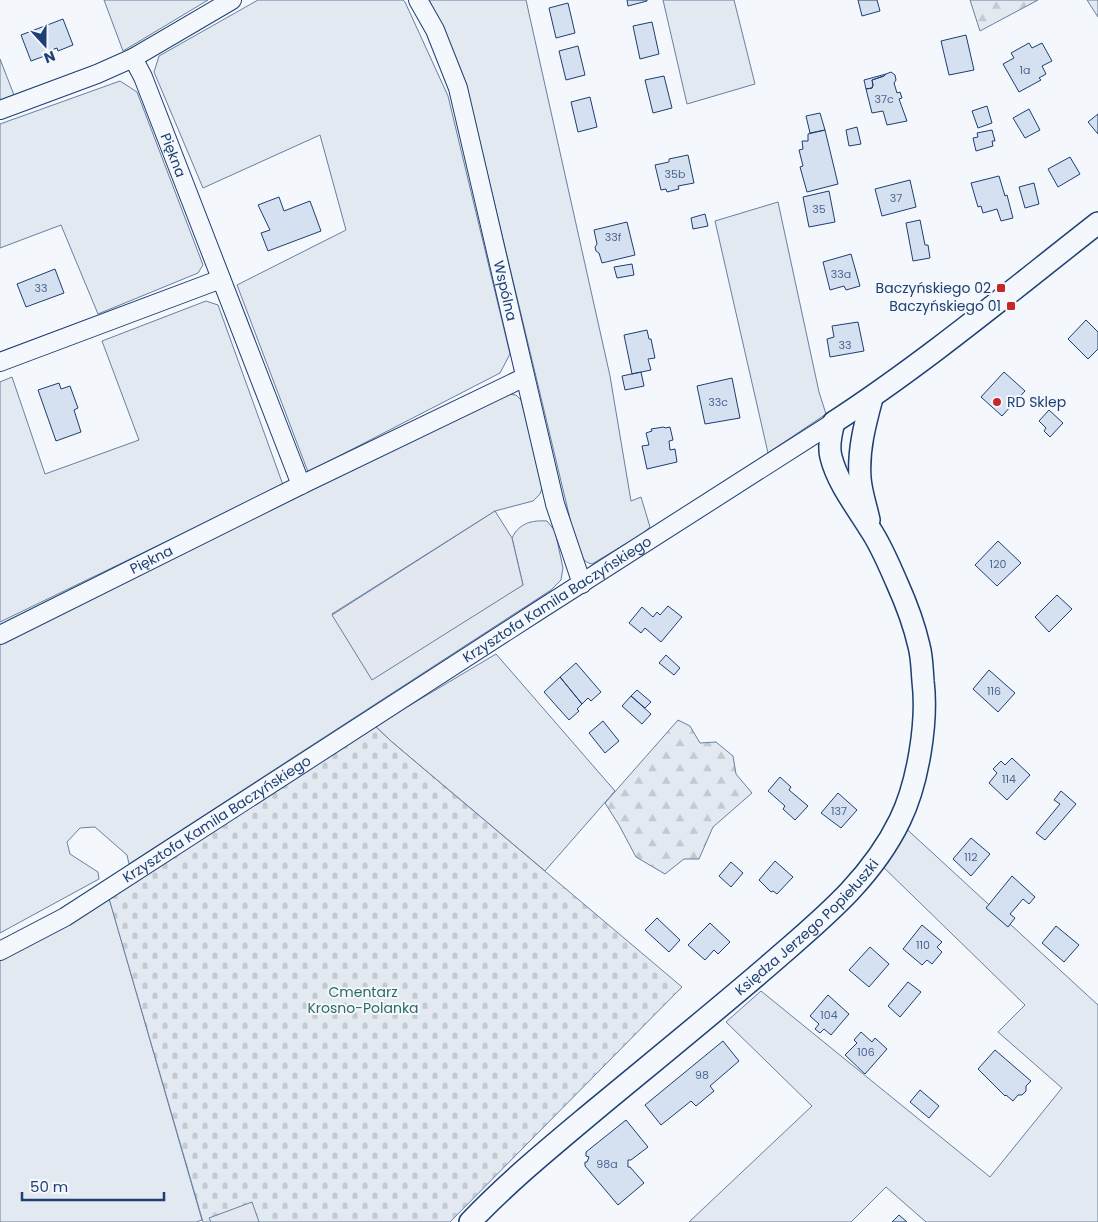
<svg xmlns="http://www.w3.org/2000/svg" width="1098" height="1222" viewBox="0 0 1098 1222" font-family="Poppins,sans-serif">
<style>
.green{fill:#e3e9f0;stroke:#687fa3}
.forest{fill:url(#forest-firs);stroke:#687fa3}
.cemetery{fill:url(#cemetery-stones);stroke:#687fa3}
.parking{fill:#e3e8f0;stroke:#687fa3}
.building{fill:#d5e0f0;stroke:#1d3f73}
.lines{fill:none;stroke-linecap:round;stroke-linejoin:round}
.minor-casing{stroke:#1d3f73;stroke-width:20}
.tertiary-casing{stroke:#1d3f73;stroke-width:24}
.minor{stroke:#f4f7fb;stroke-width:18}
.tertiary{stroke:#f4f7fb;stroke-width:21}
.poi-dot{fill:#c62828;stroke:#f4f7fb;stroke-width:2}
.labels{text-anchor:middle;stroke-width:4;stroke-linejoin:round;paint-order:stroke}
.number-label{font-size:11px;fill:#4b6792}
.street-label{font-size:14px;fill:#1d3f73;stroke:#f4f7fb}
.poi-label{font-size:14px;fill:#1d3f73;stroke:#f4f7fb;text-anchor:end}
.park-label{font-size:14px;fill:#2c6c60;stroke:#f4f7fb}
</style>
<defs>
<pattern id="forest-firs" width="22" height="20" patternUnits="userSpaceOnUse" patternTransform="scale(1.25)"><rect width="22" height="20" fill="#e3e9f0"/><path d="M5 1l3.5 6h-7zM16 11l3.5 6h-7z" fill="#c2c9d1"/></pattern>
<pattern id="cemetery-stones" width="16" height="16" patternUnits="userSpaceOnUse" patternTransform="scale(1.25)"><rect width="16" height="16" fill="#e3e9f0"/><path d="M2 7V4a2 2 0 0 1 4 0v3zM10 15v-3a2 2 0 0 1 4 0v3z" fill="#c2c9d1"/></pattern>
</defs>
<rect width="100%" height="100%" fill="#f4f7fb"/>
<path class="green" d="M104,0H208L123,51Z
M258,0H403L405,2L448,96L510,354L500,373L308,472L237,285L346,230L320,135L203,188L154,72L159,56Z
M429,0H526L610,376L631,501L641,497L650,527L642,534L592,564C583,562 581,556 577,548L475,122C463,78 449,42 429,0Z
M663,0H734L755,84L687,104Z
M1087,0H1098V17Z
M0,59L14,95L0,101Z
M120,81L137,92L203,265L198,273L98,314L61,225L0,248V124Z
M778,202L819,392L826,414L768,453L715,221Z
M206,301L218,305L283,485L0,622V382L12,377L45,474L139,440L102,341Z
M506,394L516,395L521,400L543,485L540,494L533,501L495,511L332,614L523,585L512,538C519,523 532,520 547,521L555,531L563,568L561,580L551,590L129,864L127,855L95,827L80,828L67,842L70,854L98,872L99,879L0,933V644Z
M496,654L615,791L545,871L392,742L375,726Z
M899,822L1098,1005V1222H926L886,1187L851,1222H689L812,1106L726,1022L761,991L990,1177L1062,1088L998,1032L1025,1005L876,860Z
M107,891L202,1220L196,1222H0V951Z"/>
<path class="forest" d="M970,0H1038L980,31Z
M678,720L690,726L700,743L716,742L733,756L736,774L752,793L713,827L699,859H684L665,874L636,857L619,825L605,803Z"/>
<path class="cemetery" d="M375,726L392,742L682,987L450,1222H203L108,895Z"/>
<path class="parking" d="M495,511L512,538L523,585L372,680L332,615Z
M252,1202L259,1222H211L209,1218Z"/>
<path class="building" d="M627,0H647V1L628,6Z
M858,0H877L880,11L862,16Z
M568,3L575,33L556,38L549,8Z
M63,19L73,45L58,51L57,48L49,51L50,54L31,61L21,35Z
M652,22L659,54L640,59L633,26Z
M966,35L974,70L949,75L941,41Z
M1029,43L1032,48L1042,43L1052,61L1042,66L1046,74L1039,78L1041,80L1019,92L1003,64L1014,58L1011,53Z
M578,46L585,75L566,80L559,51Z
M891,72L895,75L896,80L894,83L897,93L900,92L902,98L899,99L907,121L887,125L883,111L872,113L866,89L872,88L873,85L872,80L884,76L886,74Z
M886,74L884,76L872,80L873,85L872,88L866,89L864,80Z
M664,76L672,108L653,113L645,80Z
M590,97L597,127L578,132L571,102Z
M987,106L992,123L978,128L972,111Z
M1029,109L1040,130L1025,138L1013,118Z
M820,113L825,130L810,133L806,116Z
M1098,114V134L1088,122Z
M857,127L861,144L849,146L846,130Z
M825,130L838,184L807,192L800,167L803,166L799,150L803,149L802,141H808V134Z
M992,130L995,141H992L993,146L976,151L973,138L978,137L977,133Z
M688,155L694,183L678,186L679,189L667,192L666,189L661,190L655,165L669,162V159Z
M1070,157L1080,174L1058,187L1048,169Z
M999,176L1005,196L1007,195L1013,218L1001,221L997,209L983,213L981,206L978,207L971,183Z
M910,180L916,207L882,216L875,189Z
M1034,183L1039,204L1025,208L1019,187Z
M829,191L835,222L809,227L803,197Z
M279,197L284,211L310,201L321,231L268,251L261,233L270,230L258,205Z
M705,214L708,226L693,229L691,218Z
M920,220L925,245H928L930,258L913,261L906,223Z
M627,222L635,255L602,263L599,253L596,251L595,247L597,244L594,230Z
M851,254L860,286L846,290L844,286L830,290L823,262Z
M632,264L634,275L617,278L614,267Z
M55,269L64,293L26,307L17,284Z
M1086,320L1098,332V349L1088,359L1068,339Z
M858,322L864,351L830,357L827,339L834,337L832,326Z
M647,330L649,339H651L655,358L648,359L651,370L632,374L624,335Z
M641,372L644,386L625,390L622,376Z
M1004,372L1025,391L1002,416L981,397Z
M732,378L740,418L705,424L697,386Z
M59,383L61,389L70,386L78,408L74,410L81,432L56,441L38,390Z
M1049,410L1063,423L1050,437L1044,431L1046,428L1039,421Z
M664,427L665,428L670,427L673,440L669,441L670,450L675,449L677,462L647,469L642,446L649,445L646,433L652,431L651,429Z
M998,541L1021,563L997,586L975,565Z
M1057,595L1072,609L1049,632L1035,617Z
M668,606L682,617L661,642L645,628L641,633L629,623L642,607L653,617L657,612L660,615Z
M666,655L680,668L674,675L659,663Z
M576,663L601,692L591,701L588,698L582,704L560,677Z
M989,670L1015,693L998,712L973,689Z
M560,677L582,704L577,709L579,711L569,720L544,692Z
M637,690L651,702L645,708L631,696Z
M631,696L651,714L642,724L622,706Z
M603,721L619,741L605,753L589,733Z
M1012,758L1030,775L1007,800L989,783L997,773L993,769L1001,761L1005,765Z
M780,777L791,787L789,790L808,806L795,820L783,809L785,806L768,791Z
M1061,791L1076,804L1045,840L1036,833L1060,804L1054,800Z
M838,793L857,810L841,828L821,813Z
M971,838L990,854L971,876L953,859Z
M775,861L793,877L777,894L773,891L771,892L759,880Z
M731,862L743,873L731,887L719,876Z
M1012,876L1035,897L1029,904L1023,899L1010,914L1015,918L1008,927L986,908Z
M657,918L680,940L669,952L645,930Z
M710,923L730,942L718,954L714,950L705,960L688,945Z
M922,925L942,942L937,947L942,952L932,964L927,960L922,965L903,949Z
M1056,926L1079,945L1064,962L1042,943Z
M870,947L889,964L869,987L849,970Z
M908,982L921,992L900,1017L888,1006Z
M828,995L849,1014L831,1035L824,1029L820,1033L815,1029L819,1024L810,1016Z
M861,1032L872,1042L875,1038L887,1049L865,1074L845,1055L857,1043L854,1040Z
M723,1041L739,1061L710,1086L714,1091L696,1106L691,1101L661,1125L645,1105Z
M995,1050L1031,1081L1026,1086V1091L1022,1095H1018L1013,1101L1006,1095L1005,1096L978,1069Z
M920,1090L939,1106L929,1118L910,1102Z
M626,1120L648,1147L631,1160H628V1167H630L644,1183L618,1205L585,1166V1162H587L589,1157L586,1156V1152Z
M899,1215L907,1222H892Z"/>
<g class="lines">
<defs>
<g id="minor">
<path id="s1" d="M418,0L435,30L458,88L555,504L582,584"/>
<path d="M133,58L232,0"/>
<path id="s2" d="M0,110L97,74L133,58L143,77L301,485"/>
<path d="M0,362L221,279"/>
<path id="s3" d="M0,635L301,485L525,377"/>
<path id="s4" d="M0,951L65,917L538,611L834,422"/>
</g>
<g id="tertiary">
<path d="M834,422C926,362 1011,291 1098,223"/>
<path d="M869,520C866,506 861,492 860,478C858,450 865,424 872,398"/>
<path id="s5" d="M470,1222C509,1181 552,1146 595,1110C653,1062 711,1015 768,966C818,922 870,882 900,820C918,783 928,722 923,681C922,669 922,657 919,646C914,624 906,603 897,583C889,565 881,545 870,529C856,506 838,484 831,457C828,446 831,433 834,422"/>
</g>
</defs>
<use href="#minor" class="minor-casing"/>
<use href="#tertiary" class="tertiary-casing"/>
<use href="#minor" class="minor"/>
<use href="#tertiary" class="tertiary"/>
</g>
<g class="poi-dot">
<rect x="996" y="283" width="10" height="10" rx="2.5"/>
<rect x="1006" y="301" width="10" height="10" rx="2.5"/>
<circle cx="997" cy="402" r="5"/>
</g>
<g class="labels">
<g class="number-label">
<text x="1025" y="74">1a</text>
<text x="884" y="103">37c</text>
<text x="675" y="178">35b</text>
<text x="896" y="202">37</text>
<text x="819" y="213">35</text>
<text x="613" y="241">33f</text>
<text x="841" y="278">33a</text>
<text x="41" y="292">33</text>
<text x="845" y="349">33</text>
<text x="718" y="406">33c</text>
<text x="998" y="568">120</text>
<text x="994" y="695">116</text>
<text x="1009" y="783">114</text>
<text x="839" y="815">137</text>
<text x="971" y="861">112</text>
<text x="923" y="949">110</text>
<text x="829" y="1019">104</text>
<text x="866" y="1056">106</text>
<text x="702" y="1079">98</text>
<text x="607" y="1168">98a</text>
</g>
<g class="street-label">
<text dy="5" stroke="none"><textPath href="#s2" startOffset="248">Piękna</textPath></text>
<text dy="5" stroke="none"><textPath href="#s1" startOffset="305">Wspólna</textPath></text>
<text dy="5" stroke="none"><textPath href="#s3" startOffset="169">Piękna</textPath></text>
<text dy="5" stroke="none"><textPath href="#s4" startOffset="659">Krzysztofa Kamila Baczyńskiego</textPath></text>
<text dy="5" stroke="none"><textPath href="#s4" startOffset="254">Krzysztofa Kamila Baczyńskiego</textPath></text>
<text dy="5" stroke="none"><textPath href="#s5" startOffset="448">Księdza Jerzego Popiełuszki</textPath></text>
</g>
<g class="poi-label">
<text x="991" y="293">Baczyńskiego 02</text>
<text x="1001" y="311">Baczyńskiego 01</text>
<text x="1007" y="407" text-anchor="start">RD Sklep</text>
</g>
<g class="park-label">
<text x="363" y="997">Cmentarz<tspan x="363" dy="16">Krosno-Polanka</tspan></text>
</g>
</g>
<g transform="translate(45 45) rotate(159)" stroke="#f4f7fb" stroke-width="4" paint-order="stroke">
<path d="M0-4L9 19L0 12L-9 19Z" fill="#1d3f73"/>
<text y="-8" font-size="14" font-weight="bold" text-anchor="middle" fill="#1d3f73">N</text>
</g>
<path d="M22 1192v8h142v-8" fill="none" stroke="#1d3f73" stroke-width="2.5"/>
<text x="30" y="1192" font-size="15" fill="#1d3f73" stroke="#f4f7fb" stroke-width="4" paint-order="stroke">50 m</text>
</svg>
